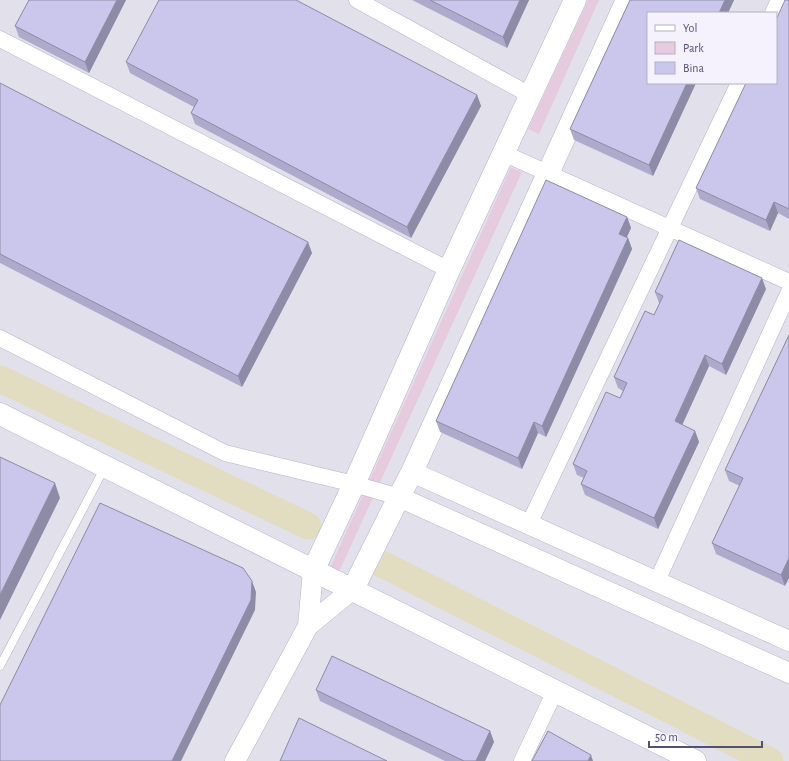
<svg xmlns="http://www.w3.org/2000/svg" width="789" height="761" viewBox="0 0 789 761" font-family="'Alegreya Sans',sans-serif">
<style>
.industrial{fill:#e2e0ea;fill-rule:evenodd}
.green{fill:#e6cbde}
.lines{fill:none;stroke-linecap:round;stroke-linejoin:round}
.river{stroke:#e2ddc1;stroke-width:27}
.service-casing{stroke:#b5b2cb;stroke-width:9}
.minor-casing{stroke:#b5b2cb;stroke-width:17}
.tertiary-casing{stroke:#b5b2cb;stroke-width:21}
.secondary-casing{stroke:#b5b0cd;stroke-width:23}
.service{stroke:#fff;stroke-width:8}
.minor{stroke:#fff;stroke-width:16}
.tertiary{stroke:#fff;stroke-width:20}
.secondary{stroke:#fff;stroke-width:22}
.wall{fill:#aeaacb}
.shaded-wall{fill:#8d8ba5}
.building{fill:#cac6ec;stroke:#8d8ba5}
</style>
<rect width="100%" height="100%" fill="#f0ebfa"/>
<path class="industrial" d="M0,0H789V761H0ZM648,13H776V83H648Z"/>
<path class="green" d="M588,0H599L539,134L528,129Z
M511,167L522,172L338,574L329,570Z"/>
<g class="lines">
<path class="river" d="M0,379L308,526
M380,563L770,761"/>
<defs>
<path id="service" d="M0,666L105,467"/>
<path id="minor" d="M357,0L530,95
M773,13L779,0
M0,39L449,270
M503,153L789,282
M0,338L225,453L354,484L399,497
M529,524L739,83
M657,581L789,292
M522,761L555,691"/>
<path id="tertiary" d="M412,472L789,641
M399,497L789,673
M308,626L353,589
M235,761L308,626L313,571"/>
<path id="secondary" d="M0,414L695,761
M313,571L354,484L449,270L575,0
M353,589L399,497L412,472L627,0"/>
</defs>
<use href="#service" class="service-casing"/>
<use href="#minor" class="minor-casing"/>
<use href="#tertiary" class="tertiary-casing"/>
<use href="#secondary" class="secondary-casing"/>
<use href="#service" class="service"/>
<use href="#minor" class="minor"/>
<use href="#tertiary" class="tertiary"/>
<use href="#secondary" class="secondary"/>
</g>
<path class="wall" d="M126,0L89,73L19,37L15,26Z
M412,0H529L507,48Z
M630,0H734L728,13H648V83H696L653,176L574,140L570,129Z
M789,0V219L778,213L770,231L700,199L696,188Z
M126,62L477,95L481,106L411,238L195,124L191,113L194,107L130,73Z
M0,83L312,253L242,387L0,263Z
M627,217L631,228L627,237L628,238L632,249L546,437L538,433L522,469L440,432L436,421Z
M766,289L726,375L709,366L682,425L695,431L699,442L658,529L585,495L581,484L584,478L577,475L573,464L620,398L623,391L618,388L614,377L654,315L660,303H659L655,292Z
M789,335L785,586L716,554L712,543L740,486L729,481L725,470Z
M316,690L490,731L494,742L485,761H445L320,701Z"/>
<path class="shaded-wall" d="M117,0H126L89,73L85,62Z
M520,0H529L507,48L503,37Z
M725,0H734L728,13H719Z
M687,83H696L653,176L649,165Z
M477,95L481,106L411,238L407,227Z
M774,202L778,213L770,231L766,220Z
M627,217L631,228L623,245L619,234Z
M628,238L632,249L546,437L542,426Z
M308,242L312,253L242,387L238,376Z
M762,278L766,289L726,375L722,364Z
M705,355L709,366L679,432L675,421Z
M534,422L538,433L522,469L518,458Z
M695,431L699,442L658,529L654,518Z
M55,483L60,498L0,620V595Z
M789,558V578L785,586L781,575Z
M252,581L256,592L255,610L181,761H172Z
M490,731L494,742L485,761H476Z
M591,755L593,761H588Z"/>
<path class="building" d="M29,0H117L85,62L15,26Z
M159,0H296L477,95L407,227L191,113L198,100L126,62Z
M430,0H520L503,37Z
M630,0H725L719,13H648V83H687L649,165L570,129Z
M785,0H789V209L774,202L766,220L696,188L746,83H776V20Z
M0,83L308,242L238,376L0,254Z
M546,180L627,217L619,234L628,238L542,426L534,422L518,458L436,421Z
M679,240L762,278L722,364L705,355L675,421L695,431L654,518L581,484L587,471L573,464L606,392L620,398L627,383L614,377L645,311L654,315L663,296L655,292Z
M789,335V558L781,575L712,543L743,478L725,470Z
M0,457L55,483L0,595Z
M100,503L243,568L252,581L251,600L172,761H0V705Z
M332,656L490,731L476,761H464L316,690Z
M299,718L387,761H280Z
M548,731L591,755L588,761H532Z"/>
<rect x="647" y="12" width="130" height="72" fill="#f5f1fd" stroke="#b4b1c5"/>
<rect x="655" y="25" width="20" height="6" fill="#ffffff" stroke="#b4b1c5"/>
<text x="683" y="32" font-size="12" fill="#535172">Yol</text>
<rect x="655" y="42" width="20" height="12" fill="#e6cbde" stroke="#b4b1c5"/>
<text x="683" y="52" font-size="12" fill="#535172">Park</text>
<rect x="655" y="62" width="20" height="12" fill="#cac6ec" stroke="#b4b1c5"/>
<text x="683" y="72" font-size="12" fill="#535172">Bina</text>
<path d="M649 741v6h113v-6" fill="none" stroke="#535172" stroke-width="2"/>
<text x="655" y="741" font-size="12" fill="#535172" stroke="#f5f1fd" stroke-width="3" paint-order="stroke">50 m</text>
</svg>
